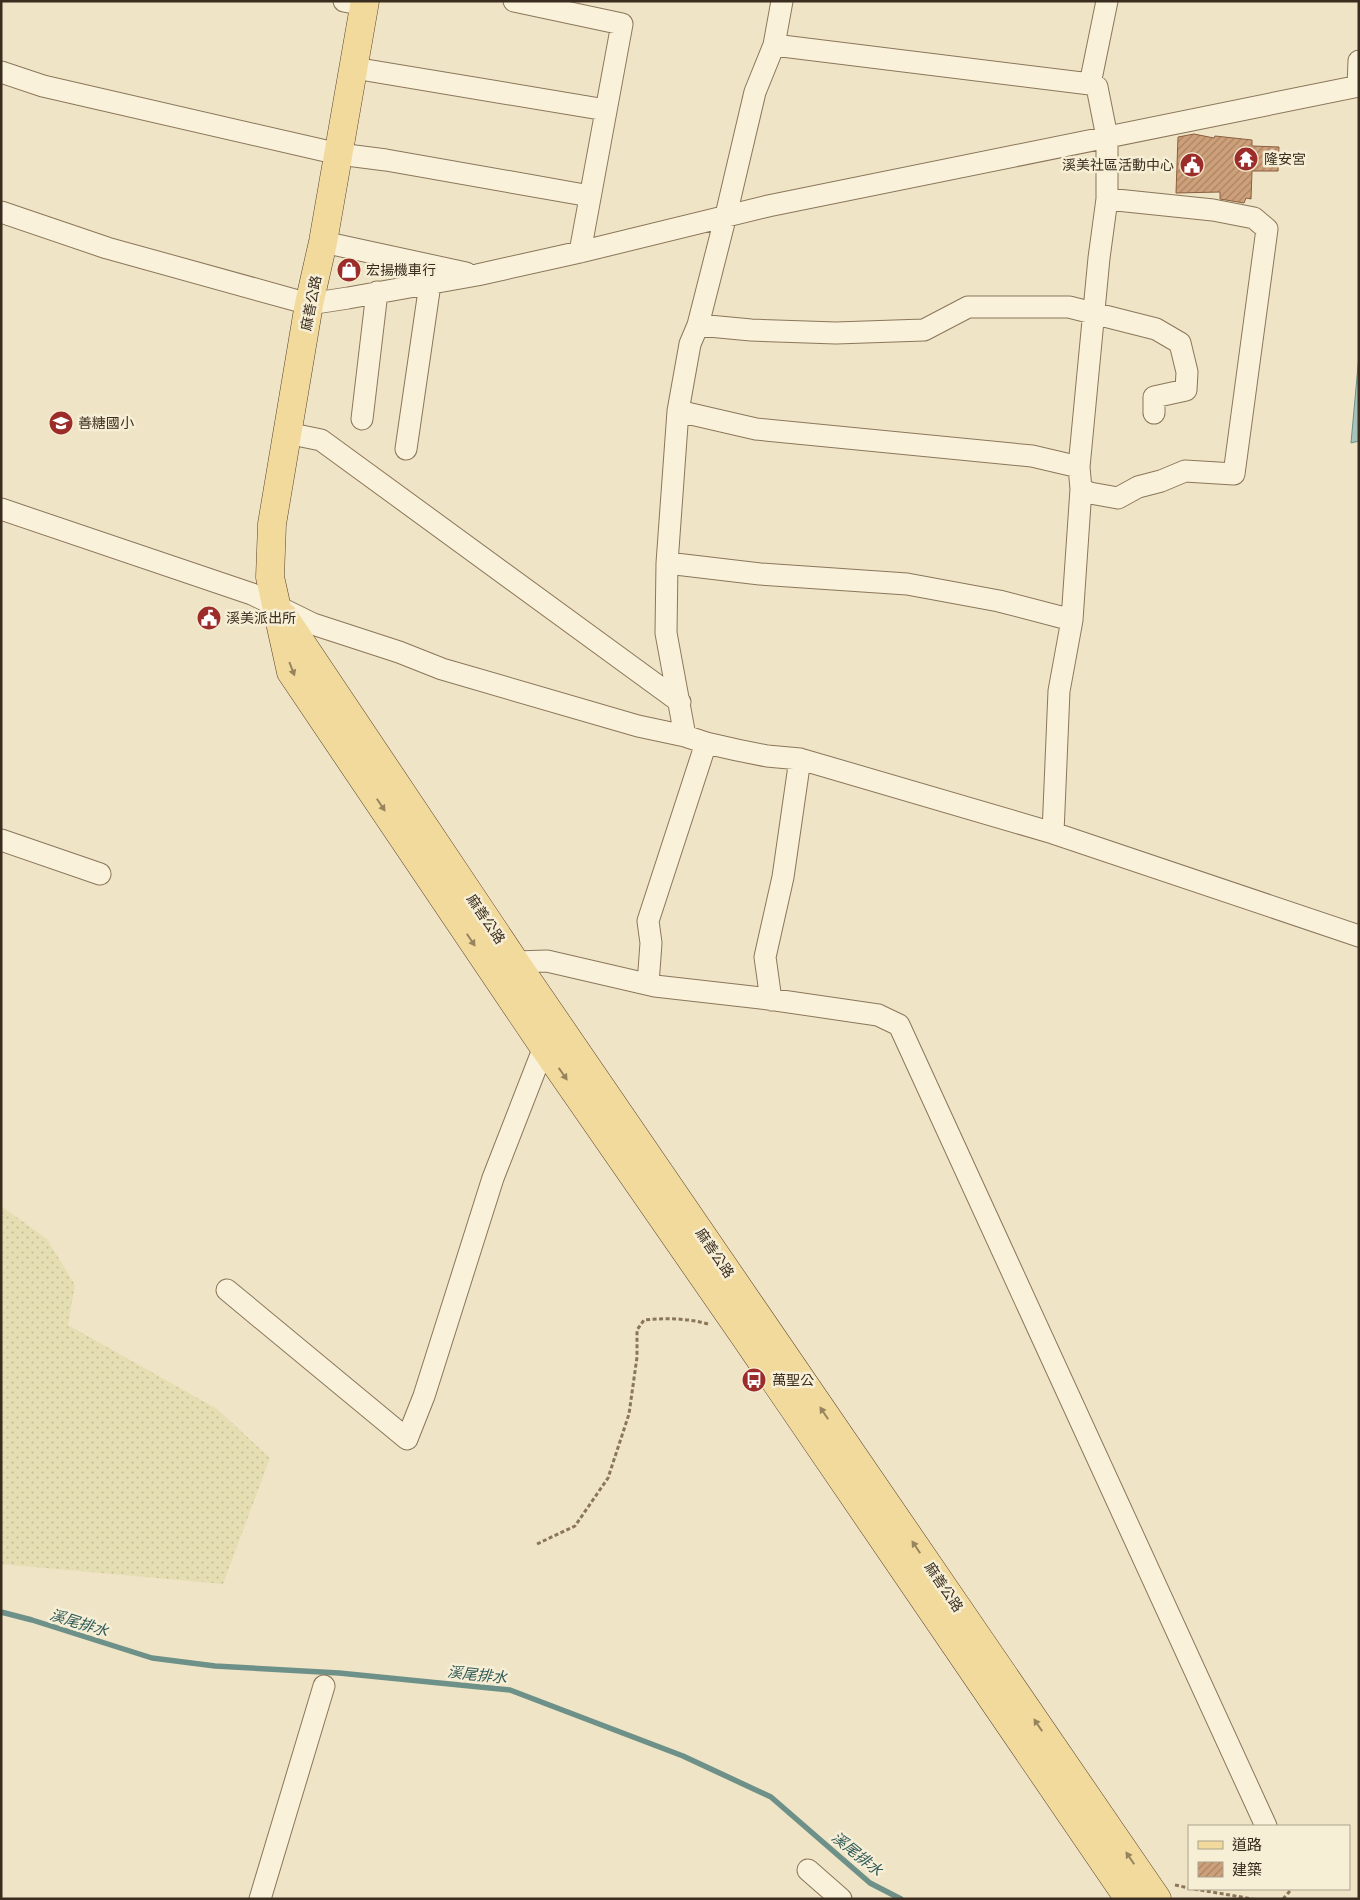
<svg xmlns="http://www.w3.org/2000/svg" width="1360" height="1900" viewBox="0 0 1360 1900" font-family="'Source Serif 4','Noto Sans TC',serif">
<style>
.farmland{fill:url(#farmland-dots)}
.water{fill:#a7c2bb;stroke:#6d9189}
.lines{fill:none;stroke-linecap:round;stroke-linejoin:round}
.stream{stroke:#6d9189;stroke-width:5.5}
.building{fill:url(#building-hatch);stroke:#8a6040}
.minor-casing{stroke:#8b765b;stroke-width:23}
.major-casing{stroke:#58432f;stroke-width:29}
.path{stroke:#8b765b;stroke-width:3;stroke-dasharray:4 2.5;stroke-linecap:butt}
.minor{stroke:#f9f1d9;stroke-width:21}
.major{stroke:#f2da9d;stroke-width:28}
.oneway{fill:#96845e}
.labels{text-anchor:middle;stroke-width:5;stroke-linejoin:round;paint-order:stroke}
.poi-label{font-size:14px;fill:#3a2d1f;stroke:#f6eed5;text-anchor:start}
.street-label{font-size:14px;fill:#3a2d1f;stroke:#f6eed5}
.water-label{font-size:15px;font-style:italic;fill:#2e5a59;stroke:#f6eed5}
</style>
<defs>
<pattern id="farmland-dots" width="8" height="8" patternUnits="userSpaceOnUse" patternTransform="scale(1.25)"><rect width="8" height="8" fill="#e5deb2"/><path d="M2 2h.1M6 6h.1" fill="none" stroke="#c5bf99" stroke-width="1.8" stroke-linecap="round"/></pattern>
<pattern id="building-hatch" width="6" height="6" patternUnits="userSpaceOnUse" patternTransform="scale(1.25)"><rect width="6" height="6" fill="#cea07a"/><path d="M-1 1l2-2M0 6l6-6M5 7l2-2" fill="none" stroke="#a88363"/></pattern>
</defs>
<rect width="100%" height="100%" fill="#efe4c5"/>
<path class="farmland" d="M1,1206L47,1239L75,1285L68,1325L217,1409L270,1458L223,1584L1,1564Z"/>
<path class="water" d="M1359,355V441L1351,443Z"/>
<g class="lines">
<path class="stream" d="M1,1612L32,1620L152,1658L215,1666L339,1673L510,1690L683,1756L771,1797L870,1883L901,1899"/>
</g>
<path class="building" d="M1194,134L1214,138L1215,136L1252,140V146L1279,147L1278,171H1252L1251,199L1246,198L1244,203L1220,199V192L1176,193L1178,137Z"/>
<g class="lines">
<defs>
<path id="minor" d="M344,1L364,5
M514,1L622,24L580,252
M774,45L1090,84
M354,68L606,110
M1,72L43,86L339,154L386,160L590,196
M1358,86L1359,61
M1,212L107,248L309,304L348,298L477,275L580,252L768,206L1359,86
M323,242L466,273
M698,325L751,330L836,333L924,330L968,307H1069L1156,329L1180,343L1187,372L1186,390L1154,397V413
M678,411L756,429L1032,456L1079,467
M362,419L377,292
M287,433L321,440L680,702
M406,449L430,284
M1081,489L1090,493L1118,498L1138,487L1161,481L1185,471L1234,474L1267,229L1254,218L1213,210L1107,199
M1,509L252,594L313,624L399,652L442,669L638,726L685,736L706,743L737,750L767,756L800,759L1053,833L1359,936
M667,563L760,574L907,584L999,601L1072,620
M685,736L666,633L667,563L678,411L690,344L698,325L726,215L755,92L774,45L782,1
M1053,833L1059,691L1072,620L1081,489L1079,467L1099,258L1107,199V137L1097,87L1090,84L1107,1
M1,840L100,874
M504,969L515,962L547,961L655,986L761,998L878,1015L899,1025L1266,1826
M648,984L651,943L648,921L706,743
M771,1000L765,957L783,877L800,759
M227,1290L407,1439L424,1396L493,1178L544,1047
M808,1870L841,1899
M260,1899L324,1686"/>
<path id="major" d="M365,1L323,242L309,304L272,524L270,577L291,672L544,1047L743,1334L1129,1899
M284,617L515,962L1157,1899"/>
</defs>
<use href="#minor" class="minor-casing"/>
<use href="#major" class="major-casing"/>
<path class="path" d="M537,1544L575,1526L608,1478L629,1414L637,1357V1330L644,1320C666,1318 687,1318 708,1324
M1175,1885L1189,1888
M1194,1889L1253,1899
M1283,1899L1290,1891V1889"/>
<use href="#minor" class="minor"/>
<use href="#major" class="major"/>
</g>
<defs><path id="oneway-solid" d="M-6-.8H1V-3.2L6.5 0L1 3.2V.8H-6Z" transform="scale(1.25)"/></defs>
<g class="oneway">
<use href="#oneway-solid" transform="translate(292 669) rotate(69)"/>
<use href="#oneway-solid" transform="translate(381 805) rotate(56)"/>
<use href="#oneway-solid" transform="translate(471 940) rotate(56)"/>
<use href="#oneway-solid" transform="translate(563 1074) rotate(55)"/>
<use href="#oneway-solid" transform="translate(824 1413) rotate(-124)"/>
<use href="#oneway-solid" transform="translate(916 1547) rotate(-124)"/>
<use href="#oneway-solid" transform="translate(1038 1725) rotate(-124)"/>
<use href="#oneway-solid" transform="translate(1130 1858) rotate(-124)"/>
</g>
<defs>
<symbol id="temple-disc" viewBox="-11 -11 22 22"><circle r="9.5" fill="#9b2c29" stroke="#f6eed5"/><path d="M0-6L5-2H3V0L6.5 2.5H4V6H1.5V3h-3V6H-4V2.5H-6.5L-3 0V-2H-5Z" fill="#fff"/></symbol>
<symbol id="civic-disc" viewBox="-11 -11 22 22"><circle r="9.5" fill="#9b2c29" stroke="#f6eed5"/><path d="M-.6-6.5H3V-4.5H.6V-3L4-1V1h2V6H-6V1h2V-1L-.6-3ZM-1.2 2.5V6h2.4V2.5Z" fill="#fff"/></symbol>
<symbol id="shop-disc" viewBox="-11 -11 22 22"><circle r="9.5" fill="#9b2c29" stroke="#f6eed5"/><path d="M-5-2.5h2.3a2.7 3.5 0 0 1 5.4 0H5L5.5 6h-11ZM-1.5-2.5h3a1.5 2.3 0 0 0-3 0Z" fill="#fff"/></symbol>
<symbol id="school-disc" viewBox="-11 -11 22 22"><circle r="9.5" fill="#9b2c29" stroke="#f6eed5"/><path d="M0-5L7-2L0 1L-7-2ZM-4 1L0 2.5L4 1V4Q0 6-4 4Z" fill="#fff"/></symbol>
<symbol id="bus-disc" viewBox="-11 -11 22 22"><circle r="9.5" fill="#9b2c29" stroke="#f6eed5"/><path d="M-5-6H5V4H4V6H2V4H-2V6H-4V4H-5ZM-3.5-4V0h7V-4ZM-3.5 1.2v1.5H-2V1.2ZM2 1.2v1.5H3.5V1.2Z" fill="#fff"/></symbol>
</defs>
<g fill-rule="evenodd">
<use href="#temple-disc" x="1232" y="145" width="28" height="28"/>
<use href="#civic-disc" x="1178" y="151" width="28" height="28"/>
<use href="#shop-disc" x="335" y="256" width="28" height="28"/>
<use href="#school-disc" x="47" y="409" width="28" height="28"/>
<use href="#civic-disc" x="195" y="604" width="28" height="28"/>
<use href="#bus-disc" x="740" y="1366" width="28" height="28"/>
</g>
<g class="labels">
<g class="poi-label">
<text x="1264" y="164">隆安宮</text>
<text x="1174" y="170" text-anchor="end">溪美社區活動中心</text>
<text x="366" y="275">宏揚機車行</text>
<text x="78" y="428">善糖國小</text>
<text x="226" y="623">溪美派出所</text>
<text x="772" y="1385">萬聖公</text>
</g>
<g class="street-label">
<text transform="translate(311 303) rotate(-79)" y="5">麻善公路</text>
<text transform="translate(486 919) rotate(56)" y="5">麻善公路</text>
<text transform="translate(715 1253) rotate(56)" y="5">麻善公路</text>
<text transform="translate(944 1587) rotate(56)" y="5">麻善公路</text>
</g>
<g class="water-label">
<text transform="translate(79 1623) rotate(17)" y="5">溪尾排水</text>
<text transform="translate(477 1675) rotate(6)" y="5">溪尾排水</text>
<text transform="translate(857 1854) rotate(39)" y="5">溪尾排水</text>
</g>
</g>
<rect width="1360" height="1900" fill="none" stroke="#3a2d1f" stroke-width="5"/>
<rect x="1188" y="1825" width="162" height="65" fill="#f6eed5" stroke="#aba18c"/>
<rect x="1198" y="1841" width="25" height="8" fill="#f2da9d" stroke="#aba18c"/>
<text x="1232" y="1850" font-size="15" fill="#3a2d1f">道路</text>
<rect x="1198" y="1862" width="25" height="15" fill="url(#building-hatch)" stroke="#aba18c"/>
<text x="1232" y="1875" font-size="15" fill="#3a2d1f">建築</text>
</svg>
